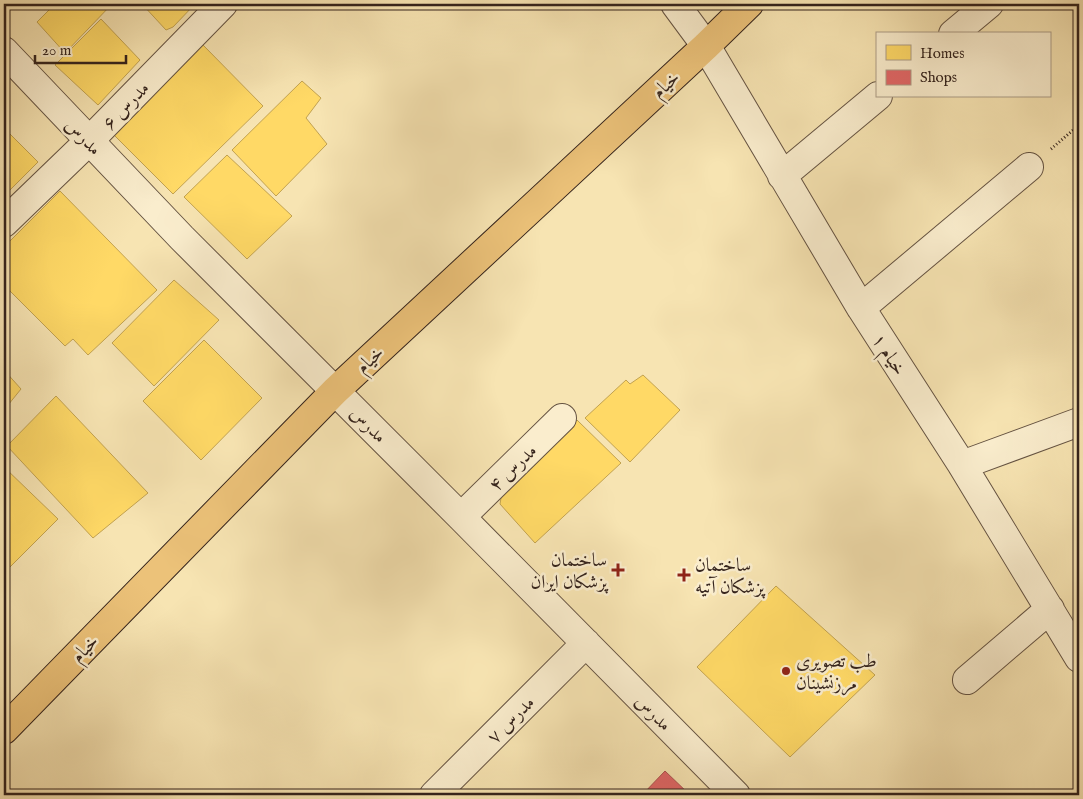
<svg xmlns="http://www.w3.org/2000/svg" width="1083" height="799" viewBox="0 0 1083 799" font-family="'IM FELL English',Amiri,serif">
<style>
.homes{fill:#ffd966;stroke:#c2a250}
.shops{fill:#e06666;stroke:#ac5250}
.lines{fill:none;stroke-linecap:round;stroke-linejoin:round}
.minor-casing{stroke:#655342;stroke-width:30}
.major-casing{stroke:#34231c;stroke-width:30}
.path{stroke:#34231c;stroke-width:3;stroke-dasharray:1 2.5;stroke-linecap:butt}
.minor{stroke:#faedcd;stroke-width:28}
.major{stroke:#ecc279;stroke-width:28}
.poi-dot{fill:#8f2418;stroke:#faedcd;stroke-width:2}
.labels{text-anchor:middle;stroke-width:5;stroke-linejoin:round;paint-order:stroke}
.street-label{font-size:19px;fill:#34231c;stroke:#faedcd}
.poi-label{font-size:19px;fill:#34231c;stroke:#faedcd;text-anchor:start}
</style>
<rect width="100%" height="100%" fill="#f7e4b2"/>
<filter id="stains"><feTurbulence type="fractalNoise" baseFrequency=".004" numOctaves="4"/><feColorMatrix values="0 0 0 0 .2 0 0 0 0 .09 0 0 0 0 .02 0 0 0 .5 -.17"/></filter>
<radialGradient id="worn" r=".72"><stop offset=".6" stop-color="#630" stop-opacity="0"/><stop offset="1" stop-color="#630" stop-opacity=".3"/></radialGradient>
<path class="homes" d="M55,4H112L65,53L37,22Z
M142,4H195L173,27L166,30Z
M101,19L140,60L98,105L55,65Z
M203,45L263,106L173,194L113,134Z
M302,81L321,98L306,118L327,144L276,196L232,150Z
M4,128L38,162L4,196Z
M227,155L292,216L247,259L184,197Z
M60,191L157,290L88,355L73,339L65,346L4,285V247Z
M174,280L219,320L154,386L112,343Z
M204,340L262,398L201,460L143,401Z
M4,370L21,389L4,410Z
M643,375L680,410L630,462L585,418L626,380L630,384Z
M56,396L148,493L93,538L7,446Z
M577,420L621,463L535,543L500,504L502,492Z
M4,467L58,519L4,573Z
M776,586L875,675L790,757L697,667Z"/>
<path class="shops" d="M665,771L690,795H642Z"/>
<g class="lines">
<defs>
<path id="minor" d="M675,4L706,46L861,308L962,465L1079,658
M953,34L989,4
M4,51L182,238L461,517L736,795
M782,176L878,96
M4,223L89,141L223,4
M861,308L1029,167
M962,465L1079,422
M461,517L562,418
M967,680L1050,609
M434,795L586,643"/>
<path id="major" d="M4,730L335,391L706,46L749,4"/>
</defs>
<use href="#minor" class="minor-casing"/>
<use href="#major" class="major-casing"/>
<path class="path" d="M1051,149L1079,125"/>
<use href="#minor" class="minor"/>
<use href="#major" class="major"/>
</g>
<g class="poi-dot">
<path d="M615.5 562.5h5v5h5v5h-5v5h-5v-5h-5v-5h5z"/>
<path d="M681.5 567.5h5v5h5v5h-5v5h-5v-5h-5v-5h5z"/>
<circle cx="786" cy="671" r="5"/>
</g>
<g class="labels">
<g class="street-label">
<text transform="translate(665 84) rotate(-43)" y="7">خیام</text>
<text transform="translate(125 105) rotate(-46)" y="7">مدرس ۶</text>
<text transform="translate(84 136) rotate(46)" y="7">مدرس</text>
<text transform="translate(890 354) rotate(57)" y="7">خیام ۱</text>
<text transform="translate(369 359) rotate(-43)" y="7">خیام</text>
<text transform="translate(369 424) rotate(45)" y="7">مدرس</text>
<text transform="translate(512 467) rotate(-44)" y="7">مدرس ۴</text>
<text transform="translate(84 648) rotate(-46)" y="7">خیام</text>
<text transform="translate(654 712) rotate(45)" y="7">مدرس</text>
<text transform="translate(510 719) rotate(-45)" y="7">مدرس ۷</text>
</g>
<g class="poi-label">
<text x="607" y="566" text-anchor="end">ساختمان<tspan x="607" dy="22">پزشکان ایران</tspan></text>
<text x="695" y="571">ساختمان<tspan x="695" dy="22">پزشکان آتیه</tspan></text>
<text x="796" y="667">طب تصویری<tspan x="796" dy="22">مرزنشینان</tspan></text>
</g>
</g>
<rect width="1083" height="799" fill="none" stroke="#f7e4b2" stroke-width="20"/>
<rect x="5" y="5" width="1073" height="789" fill="none" stroke="#34231c" stroke-width="2.5"/>
<rect x="10" y="10" width="1063" height="779" fill="none" stroke="#34231c"/>
<rect x="876" y="32" width="175" height="65" fill="#faedcd" stroke="#ab9c86"/>
<rect x="886" y="45" width="25" height="15" fill="#ffd966" stroke="#ab9c86"/>
<text x="920" y="58" font-size="15" fill="#34231c">Homes</text>
<rect x="886" y="70" width="25" height="15" fill="#e06666" stroke="#ab9c86"/>
<text x="920" y="82" font-size="15" fill="#34231c">Shops</text>
<path d="M35 55v8h91v-8" fill="none" stroke="#34231c" stroke-width="2.5"/>
<text x="42" y="55" font-size="15" fill="#34231c" stroke="#faedcd" stroke-width="4" paint-order="stroke">20 m</text>
<rect width="100%" height="100%" filter="url(#stains)"/>
<rect width="100%" height="100%" fill="url(#worn)"/>
</svg>
